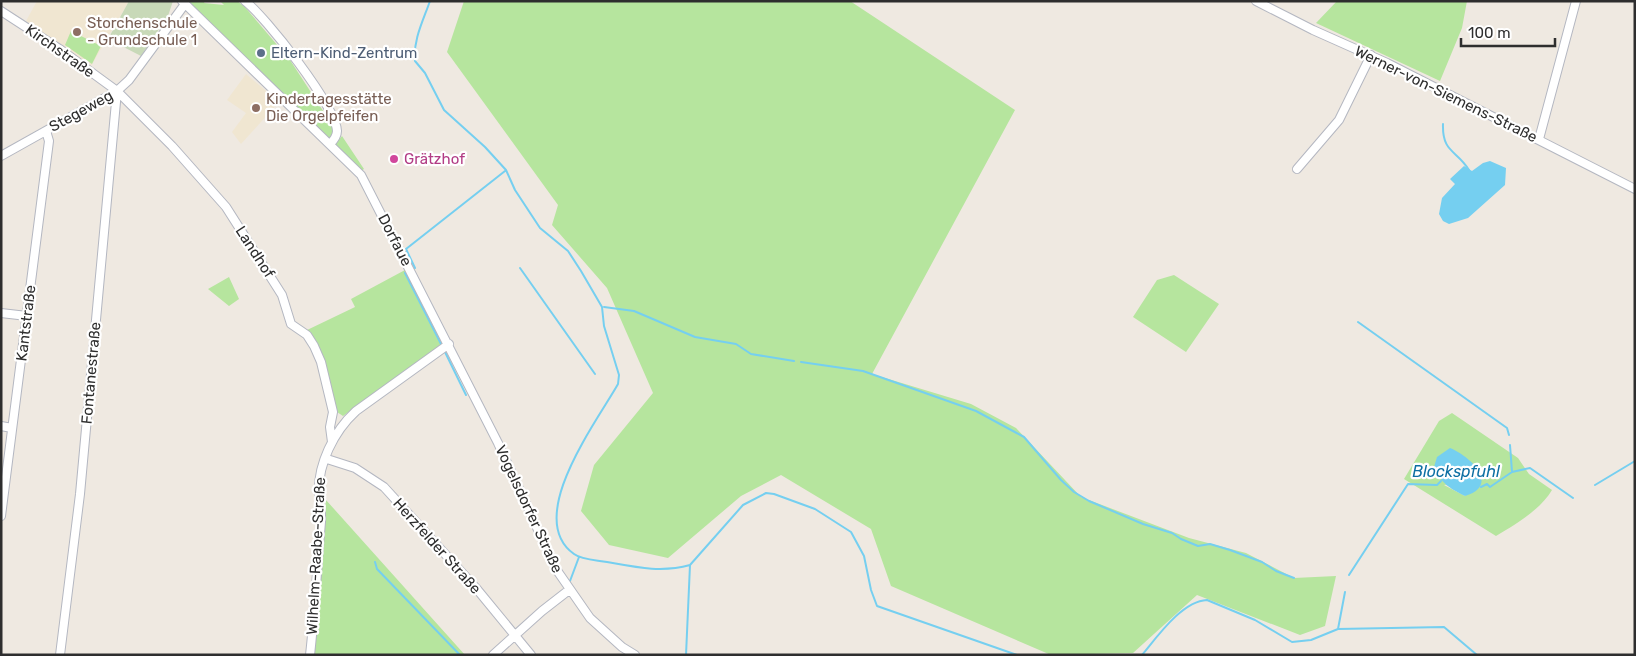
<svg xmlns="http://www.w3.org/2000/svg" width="1636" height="656" viewBox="0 0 1636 656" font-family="Rubik,sans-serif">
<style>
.education{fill:#f0e6d1}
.green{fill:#b6e59e;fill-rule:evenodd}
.cemetery{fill:#c8d9b8}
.water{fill:#75cff0}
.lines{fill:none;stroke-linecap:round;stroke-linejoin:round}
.stream{stroke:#75cff0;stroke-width:2}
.street-casing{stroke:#b4b7c1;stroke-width:10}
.street{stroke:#fff;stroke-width:8}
.education-dot{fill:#8d6e63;stroke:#fff;stroke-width:2}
.service-dot{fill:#5c6f8a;stroke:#fff;stroke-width:2}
.hotel-dot{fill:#d1479c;stroke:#fff;stroke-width:2}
.labels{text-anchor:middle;stroke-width:4.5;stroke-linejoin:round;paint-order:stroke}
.education-label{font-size:15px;fill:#785e54;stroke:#fff;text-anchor:start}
.street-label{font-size:15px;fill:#2e2e2e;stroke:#fff}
.service-label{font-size:15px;fill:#4e5e75;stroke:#fff;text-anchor:start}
.hotel-label{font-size:15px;fill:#b23c85;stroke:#fff;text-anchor:start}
.water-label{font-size:16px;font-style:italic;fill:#0d6fa3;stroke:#fff}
</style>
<rect width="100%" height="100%" fill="#efe9e1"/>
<path class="education" d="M37,1H129L91,66L26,21Z
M246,74L279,102L241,144L232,132L246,113L227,100Z"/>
<path class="green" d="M187,1H205L204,3L224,5L220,1H237L244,6L290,60L331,123L333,129L331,141Z
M464,1H850L1015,110L872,374L971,404L1016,428L1081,497L1189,538L1246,553L1294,578L1336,576L1325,626L1300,635L1197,595L1133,653L1051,655L891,586L871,529L781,475L741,496L668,558L609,545L581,511L594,465L653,393L607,288L552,225L558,205L447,52Z
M1337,1H1467L1462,28L1440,81L1316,23Z
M71,31L101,46L92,64L65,45Z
M342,136L364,169L361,171L335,144Z
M405,270L442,344L343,416L334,410L324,367L305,331L355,307L351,299Z
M1174,275L1219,304L1186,352L1133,317L1157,280Z
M229,277L239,299L229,306L208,289Z
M1452,413L1518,458L1529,474L1552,490C1540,510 1516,524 1496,536L1404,479L1439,421ZM1482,479L1465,496L1444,485Z
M326,500L465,655H308Z"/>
<path class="cemetery" d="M129,1H173L168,16L141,56L108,39Z"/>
<path class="water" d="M1490,161L1506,168L1505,185L1468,218L1449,224L1443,221L1439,214L1442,198L1455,184L1450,179L1464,166L1472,171L1483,163Z
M1450,448C1470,456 1501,485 1465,496C1448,487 1443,485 1434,467L1437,457Z"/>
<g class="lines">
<path class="stream" d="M430,1C423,21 413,40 415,61L425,73L444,110L485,147L506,170L515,190L540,228L568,251L581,271L602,307L604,326L619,375L618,384C598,420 523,518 574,554C582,560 596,560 607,562C635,567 661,573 690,565L743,505L766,493L774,494L815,509L851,532L864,556L871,590L877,606L1017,655
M1443,124C1442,153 1457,150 1469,170
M415,268L406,249L505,171
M520,268L595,374
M405,273L441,344
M604,307L634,311L695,337L736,344L751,354L794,361
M1358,322L1507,428L1509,435
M445,352L466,395
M801,362L863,371L976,411L1024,437L1061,480L1074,492L1089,501L1143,524L1172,533L1181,539L1198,546L1210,544L1230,550L1262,562L1276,571L1294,578
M1510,445L1512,472
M1595,485L1635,461
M1481,487L1487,484L1490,487L1512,472L1530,468L1573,498
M375,562L377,569L460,655
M1349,575L1408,484L1437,485L1441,481
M570,581L579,557
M1338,629L1345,592
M686,655L690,565
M1142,655C1157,637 1182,601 1207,600L1255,620L1292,642L1311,640L1338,629L1444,627L1477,655"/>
<defs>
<path id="street" d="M182,1L361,175L498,443L556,569L590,618L622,647L635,655
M245,1C265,16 336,106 337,131C337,136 334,140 330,144
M1256,1L1313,30L1387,63L1635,189
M1,11L61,50L117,91L172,146L226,207L282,295L291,324L307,335L314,346L321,362L333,412L330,427L332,442
M1539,139L1576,1
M1,156L117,91L129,80L185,4
M1297,169L1339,120L1371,55
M1,313L27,316
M1,426L12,428
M327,459L355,468L384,487L476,588L531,655
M1,516L49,141L46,131
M60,655L80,494L117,91
M310,655C315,611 317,566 321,522C322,513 319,504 319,495C317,465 334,431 356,411L449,344
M493,655L542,611L569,590"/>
</defs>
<use href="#street" class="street-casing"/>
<use href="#street" class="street"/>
</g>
<g class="education-dot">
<circle cx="77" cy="32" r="5"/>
<circle cx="256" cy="108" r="5"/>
</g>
<circle class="service-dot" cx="261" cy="53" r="5"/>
<circle class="hotel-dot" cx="394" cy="159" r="5"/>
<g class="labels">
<g class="education-label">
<text x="87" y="28">Storchenschule<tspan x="87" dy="17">- Grundschule 1</tspan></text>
<text x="266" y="104">Kindertagesstätte<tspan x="266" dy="17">Die Orgelpfeifen</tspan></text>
</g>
<g class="street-label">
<text transform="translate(60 51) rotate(35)" y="5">Kirchstraße</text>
<text transform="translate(1446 94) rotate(26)" y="5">Werner-von-Siemens-Straße</text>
<text transform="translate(81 111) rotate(-29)" y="5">Stegeweg</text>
<text transform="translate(395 240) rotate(63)" y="5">Dorfaue</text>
<text transform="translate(255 252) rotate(57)" y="5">Landhof</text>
<text transform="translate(26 323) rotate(-83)" y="5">Kantstraße</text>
<text transform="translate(91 373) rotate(-85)" y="5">Fontanestraße</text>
<text transform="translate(529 509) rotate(65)" y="5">Vogelsdorfer Straße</text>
<text transform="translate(437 546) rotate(48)" y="5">Herzfelder Straße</text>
<text transform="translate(316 556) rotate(-87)" y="5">Wilhelm-Raabe-Straße</text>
</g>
<g class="service-label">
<text x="271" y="58">Eltern-Kind-Zentrum</text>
</g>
<g class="hotel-label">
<text x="404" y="164">Grätzhof</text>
</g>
<g class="water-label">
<text x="1456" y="477">Blockspfuhl</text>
</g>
</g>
<rect width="1636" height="656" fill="none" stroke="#2e2e2e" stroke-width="5"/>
<path d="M1461 38v8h94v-8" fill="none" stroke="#2e2e2e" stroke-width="2.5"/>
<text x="1468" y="38" font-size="15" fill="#2e2e2e" stroke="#ffffff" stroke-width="4" paint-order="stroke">100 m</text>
</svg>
